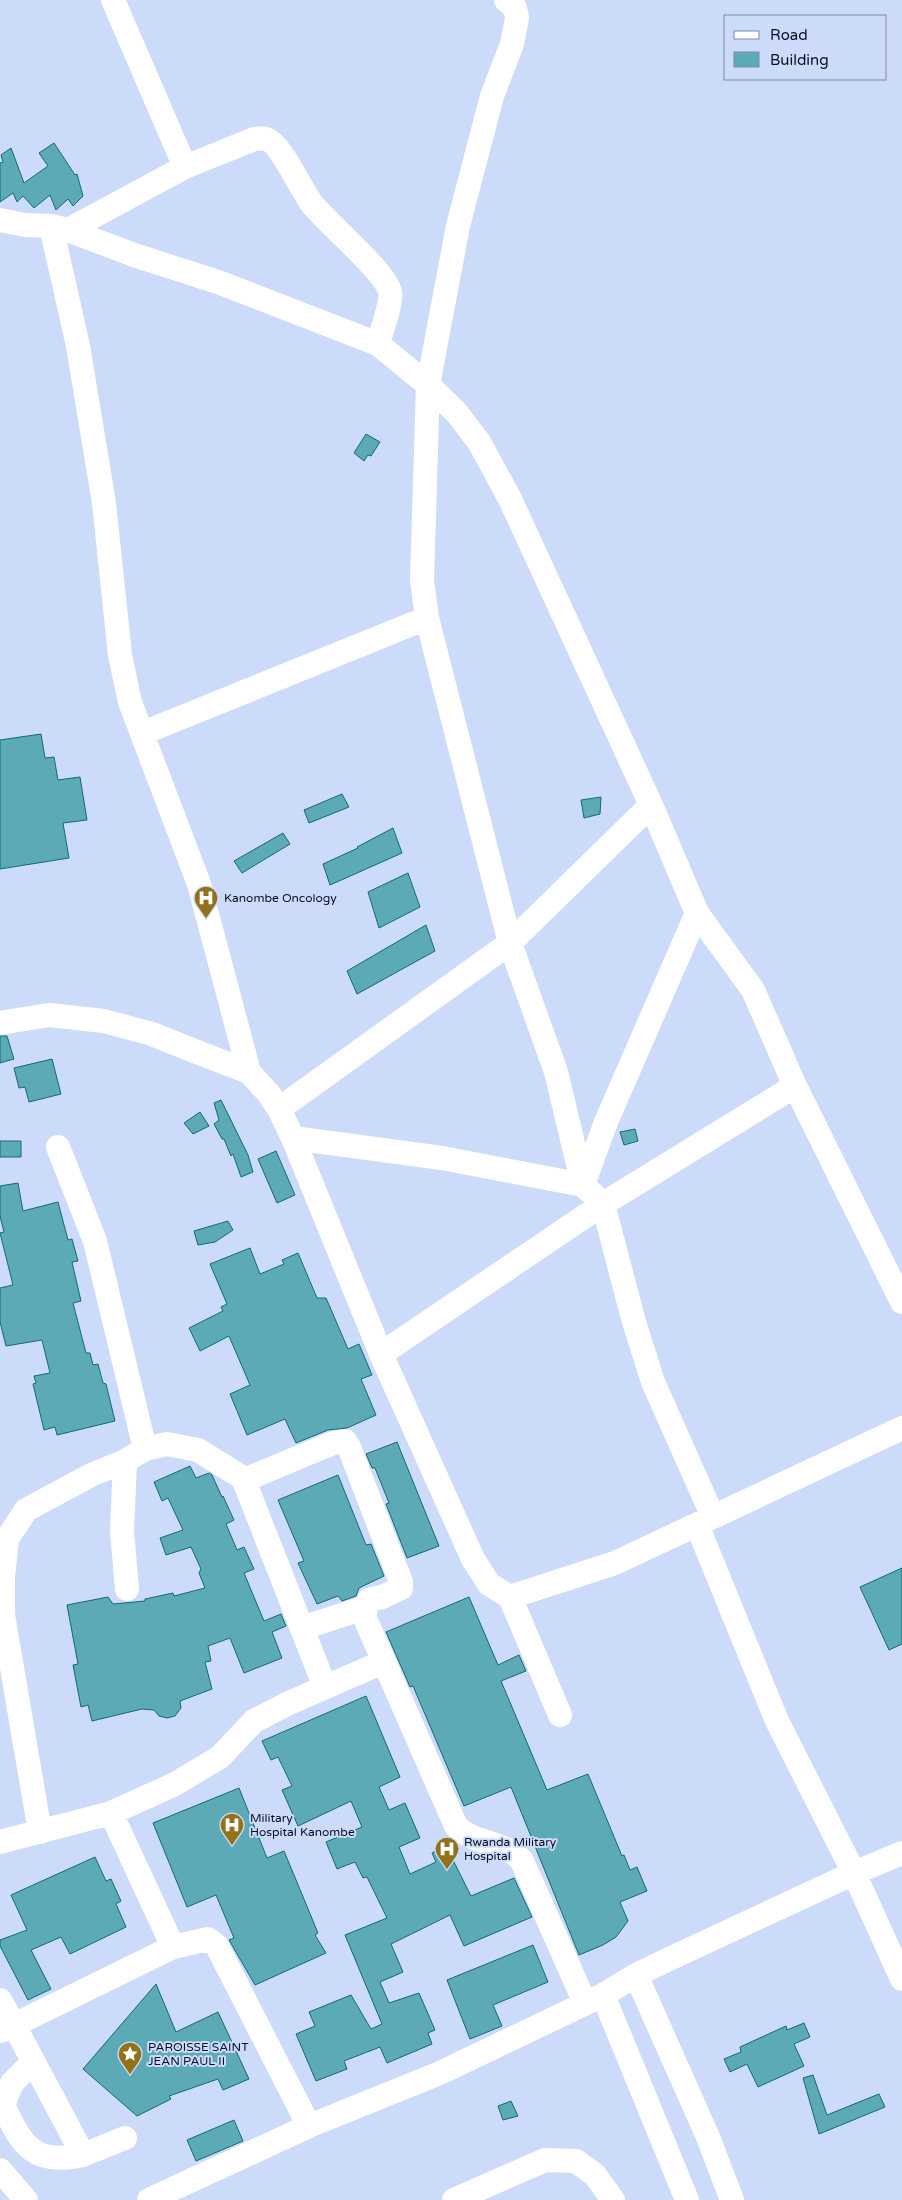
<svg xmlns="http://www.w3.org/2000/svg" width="902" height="2200" viewBox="0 0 902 2200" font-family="'Varela Round',sans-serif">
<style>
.building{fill:#5caab5;stroke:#106a74}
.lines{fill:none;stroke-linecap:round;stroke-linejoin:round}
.minor{stroke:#fff;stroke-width:24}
.labels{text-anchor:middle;stroke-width:4;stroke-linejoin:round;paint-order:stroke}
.poi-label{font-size:12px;fill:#070e20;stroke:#cddbfb;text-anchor:start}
</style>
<rect width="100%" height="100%" fill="#cddbfb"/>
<path class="building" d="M54,143L75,175L77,174L83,196L73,206L68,199L56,210L50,195L34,208L23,196L17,202L13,193L0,202V163L3,162L1,155L11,148L24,183L48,166L39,153Z
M366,434L380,442L371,456L368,455L364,461L354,453Z
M41,734L45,758L54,757L58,780L80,777L87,820L63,823L69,858L0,869V740Z
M342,794L349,807L309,823L304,810Z
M601,797L600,814L584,818L581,800Z
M393,828L402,853L330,885L323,864L358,848L357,847Z
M283,833L290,844L242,873L234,861Z
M408,873L420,907L379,928L368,892Z
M426,925L435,951L357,994L347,971Z
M0,1036H7L14,1059L0,1063Z
M52,1059L61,1094L29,1102L25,1087L19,1088L14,1068Z
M221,1100L248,1155L253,1172L241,1177L233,1154L231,1156L224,1139H222L214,1124L219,1120L214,1103Z
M200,1112L209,1126L193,1134L184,1123Z
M635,1129L638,1141L624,1145L620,1132Z
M0,1141H21V1157H0Z
M276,1151L295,1195L277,1203L258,1159Z
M18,1183L23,1211L58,1202L68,1240L72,1239L78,1261L72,1262L81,1301L73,1303L86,1353H90L93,1365L98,1364L103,1383L106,1384L115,1421L57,1435L55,1427L44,1430L33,1384L36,1383L34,1376L50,1373L42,1340L6,1346L0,1322V1288L13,1285L0,1233L4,1232L0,1216V1186Z
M228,1221L233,1230L215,1242L198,1245L194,1231Z
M250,1248L260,1274L284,1264L282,1260L298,1253L317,1298H326L348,1349L359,1344L372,1375L361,1379L376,1415L347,1428L328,1430L296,1443L285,1419L247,1435L230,1394L250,1385L229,1336L200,1351L189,1328L223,1311L221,1307L227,1304L210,1264Z
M397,1442L439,1546L407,1558L386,1504L389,1503L375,1468H372L366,1454Z
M190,1466L196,1478L209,1473L212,1475L222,1497L223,1496L234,1520L226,1524L237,1550L244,1547L254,1569L244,1573L264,1621L281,1614L286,1626L272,1632L282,1658L244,1673L230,1638L208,1646L211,1661L205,1662L212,1689L180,1701L181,1708L175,1716L167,1718L159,1716L154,1710L142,1709L92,1721L88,1705L81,1707L73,1665L78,1664L67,1605L108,1597L113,1604L145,1601V1599L173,1593L174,1596L205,1588L199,1573L201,1569L191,1547L166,1555L160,1538L183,1530L168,1498L162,1501L154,1482Z
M338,1475L366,1545L371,1544L384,1576L359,1588L356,1596L342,1601L338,1596L317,1604L298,1563L304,1561L278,1500Z
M902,1568V1644L889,1650L860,1587Z
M469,1597L498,1665L519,1655L526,1671L501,1681L547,1790L588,1774L622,1856L624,1855L630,1870L637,1867L647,1891L620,1902L628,1921L616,1937L603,1945L579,1955L511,1787L464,1806L413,1686L410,1687L386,1632Z
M366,1696L400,1777L379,1787L389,1810L405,1803L420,1838L399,1847L410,1874L436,1862L432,1853L446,1846L471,1896L514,1878L532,1917L464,1946L450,1915L391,1944L403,1972L380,1982L389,2003L419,1993L435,2030L428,2033L432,2044L387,2063L380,2047L344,2061L347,2069L316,2081L296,2034L315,2026L309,2012L351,1995L371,2029L382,2024L345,1935L387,1918L367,1877L363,1878L355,1862L337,1869L326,1842L362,1827L351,1801L298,1826L282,1790L292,1786L278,1757L271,1760L262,1741Z
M239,1788L267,1858L284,1851L318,1933L315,1935L326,1953L255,1985L229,1940L234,1938L216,1895L187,1907L153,1823Z
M95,1857L106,1881L111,1879L121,1901L116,1904L126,1927L70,1954L61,1937L31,1950L51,1989L28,2000L0,1946V1940L27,1930L11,1895Z
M533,1945L548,1982L493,2005L502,2026L470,2039L447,1980Z
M156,1984L176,2032L218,2012L249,2079L223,2090L218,2079L169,2096L171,2099L137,2116L83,2069Z
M804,2023L810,2037L794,2044L804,2066L758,2087L747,2064L730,2072L724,2059L741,2052L740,2047L786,2026L787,2030Z
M813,2075L827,2115L879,2094L885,2107L819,2134L803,2078Z
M511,2101L518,2116L503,2120L498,2106Z
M234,2120L243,2141L196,2161L187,2140Z"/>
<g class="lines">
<path class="minor" d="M113,0L185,167
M506,0L515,8L517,18L512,44L492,96L458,226L428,385L422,580L427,618L510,943L556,1072L583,1185L603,1204L634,1322L653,1382L713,1517
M0,220L25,225L51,226L68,230L134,255L218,282L378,344L428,385L456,412L479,442L510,499L651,805L697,913L753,990L795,1086L902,1302
M51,226L78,346L104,503L120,655L130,702L199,884L249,1072
M68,230L185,167L254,139C258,139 263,138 266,139C281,143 301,190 312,204C328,224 386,272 390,292C392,305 381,331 378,344
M143,733L427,618
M0,1023L49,1015L104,1021L152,1034L197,1052L249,1072L269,1094L279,1109L293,1138L381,1354L473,1559L489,1584L510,1597L560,1715
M279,1109L510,943L651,805
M293,1138L442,1158L583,1185L606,1122L697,913
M58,1147L95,1241L145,1449L167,1444L198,1450L243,1478H249L333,1443L345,1441L349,1447L401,1582V1588L382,1597L369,1600L364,1616L456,1826C474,1845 506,1841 522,1861L585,2003
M381,1354L603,1204L795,1086
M125,1461L122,1531L127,1589
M243,1478L325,1687
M697,1525L777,1721L854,1873L902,1979
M510,1597L615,1563L902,1428
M302,1628L367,1607
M40,1832L3,1615V1577L7,1539L26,1510L91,1475L125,1461L145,1449
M0,1842L111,1813L175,1784L220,1757L254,1721L289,1703L383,1662
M173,1947L208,1939L217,1946L309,2126
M636,1975L708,2137L732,2200
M603,1995L687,2200
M0,2000L14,2025L0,2031
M33,2062L12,2083L3,2105C22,2146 34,2166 83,2155L14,2025L173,1947L111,1813
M83,2155L125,2138
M0,2170L26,2200
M149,2200L309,2126L440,2073L603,1995L636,1975L667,1960L854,1873L902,1853
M454,2200L545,2160L576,2161L595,2175L613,2200"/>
</g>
<defs>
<symbol id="hospital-pin" viewBox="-11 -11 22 30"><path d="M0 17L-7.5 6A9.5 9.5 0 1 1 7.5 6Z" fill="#927118" stroke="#cddbfb"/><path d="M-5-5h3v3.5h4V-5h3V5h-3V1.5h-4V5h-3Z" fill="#fff"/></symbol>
<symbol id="sight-pin" viewBox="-11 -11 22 30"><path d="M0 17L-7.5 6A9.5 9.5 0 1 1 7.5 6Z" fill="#927118" stroke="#cddbfb"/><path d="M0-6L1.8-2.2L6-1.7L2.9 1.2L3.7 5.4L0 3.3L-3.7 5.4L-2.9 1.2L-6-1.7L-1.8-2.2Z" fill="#fff"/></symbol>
</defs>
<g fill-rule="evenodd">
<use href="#hospital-pin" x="192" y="884" width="28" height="38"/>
<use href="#hospital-pin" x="218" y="1811" width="28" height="38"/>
<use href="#hospital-pin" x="433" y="1835" width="28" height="38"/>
<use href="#sight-pin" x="116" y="2040" width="28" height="38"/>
</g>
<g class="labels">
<g class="poi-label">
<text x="224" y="902">Kanombe Oncology</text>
<text x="250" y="1822">Military<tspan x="250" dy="14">Hospital Kanombe</tspan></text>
<text x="464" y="1846">Rwanda Military<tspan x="464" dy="14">Hospital</tspan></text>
<text x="148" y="2051">PAROISSE SAINT<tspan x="148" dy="14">JEAN PAUL II</tspan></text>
</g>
</g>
<rect x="724" y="15" width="162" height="65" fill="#cddbfb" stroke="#7e89a3"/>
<rect x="734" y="31" width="25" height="8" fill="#ffffff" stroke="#7e89a3"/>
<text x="770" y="40" font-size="15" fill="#070e20">Road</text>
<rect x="734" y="52" width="25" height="15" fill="#5caab5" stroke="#7e89a3"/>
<text x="770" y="65" font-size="15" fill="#070e20">Building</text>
</svg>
